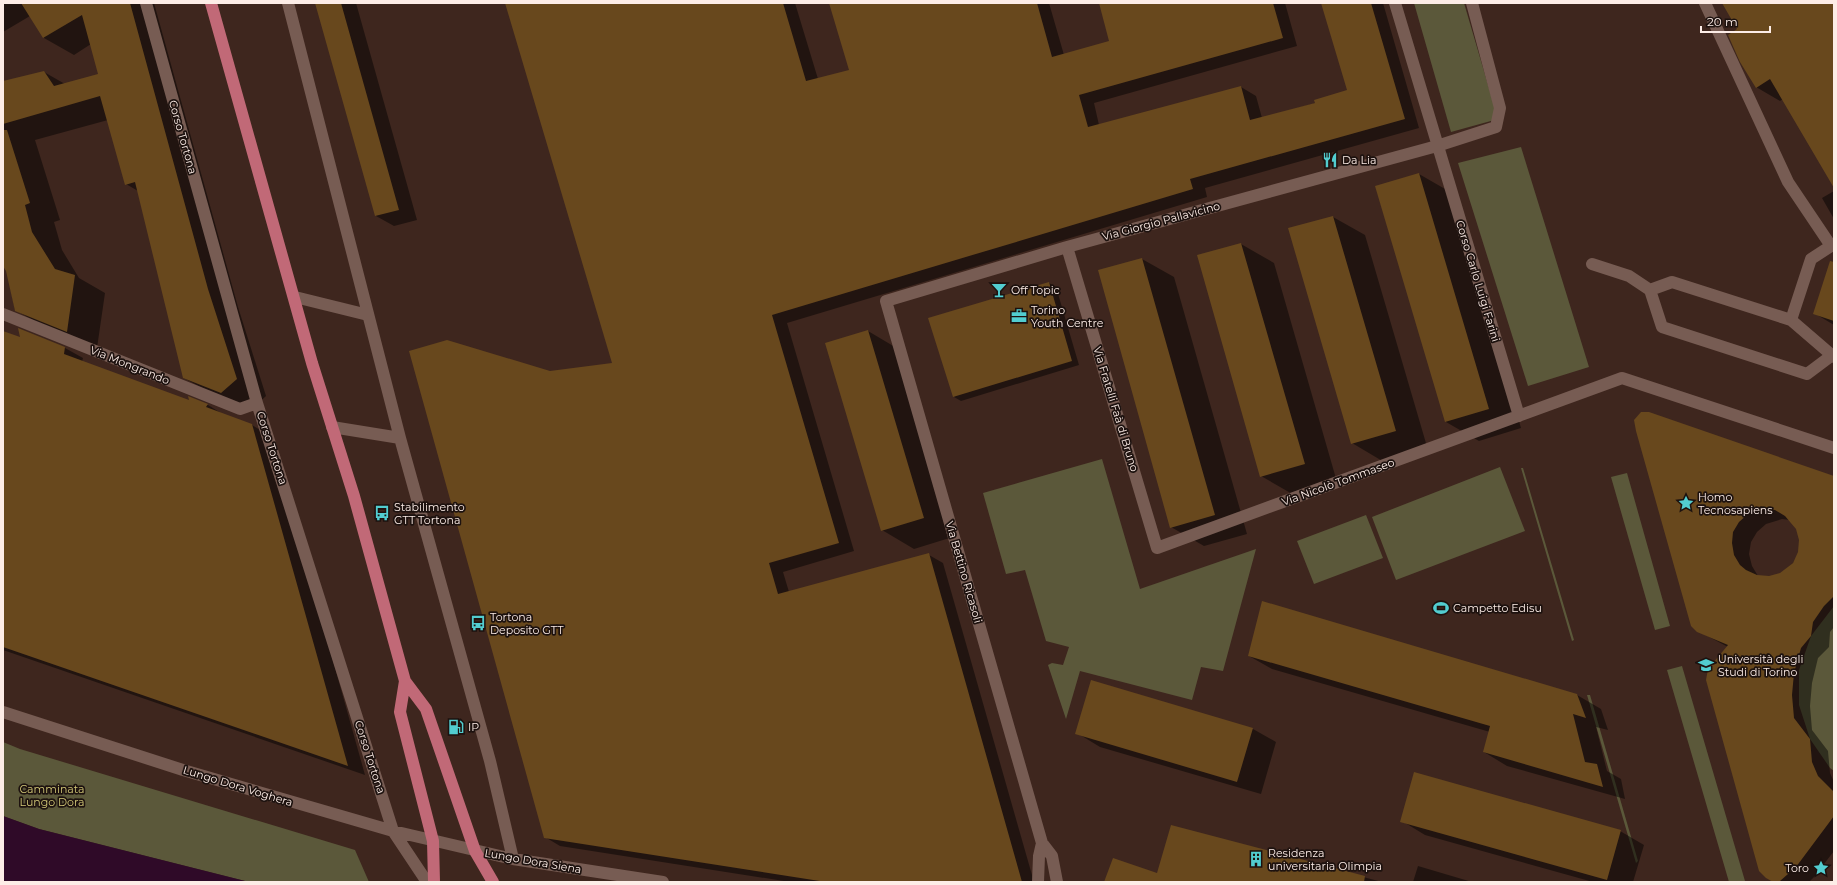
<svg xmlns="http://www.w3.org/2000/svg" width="1837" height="885" viewBox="0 0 1837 885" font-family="Montserrat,sans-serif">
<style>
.green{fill:#5b583a}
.water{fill:#2f0a28}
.shadow{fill:#0007;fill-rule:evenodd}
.building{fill:#68481d;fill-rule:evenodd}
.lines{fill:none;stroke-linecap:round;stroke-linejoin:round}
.minor{stroke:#775c53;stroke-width:12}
.major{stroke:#c16977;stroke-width:12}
.labels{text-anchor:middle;stroke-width:3.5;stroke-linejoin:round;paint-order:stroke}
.street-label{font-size:11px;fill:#fdede7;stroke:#1d120f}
.poi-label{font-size:11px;fill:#fdede7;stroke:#1d120f;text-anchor:start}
.park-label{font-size:11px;fill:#d3c978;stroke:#1d120f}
</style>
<rect width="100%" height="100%" fill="#3e261e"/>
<path class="green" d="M1414,3H1464L1498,119L1451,132Z
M1521,147L1589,367L1528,386L1458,163Z
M1102,459L1140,589L1256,549L1223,671L1201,667L1192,700L1080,671L1066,719L1048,665L1052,663L1063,665L1069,647L1046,641L1025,570L1006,574L983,493Z
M1500,467L1525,531L1396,580L1372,517Z
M1521,468H1523L1574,640L1572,641Z
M1627,473L1670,626L1655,630L1611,477Z
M1366,515L1383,558L1314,584L1297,541Z
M1834,606V771L1830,768L1810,739L1799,705V670L1811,636Z
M1682,666L1745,881L1729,882L1667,670Z
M1587,695H1590L1638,861L1636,863Z
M3,742L20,749L355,850L369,882H249L39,829L3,816Z"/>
<path class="water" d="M3,816L39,829L249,882H3Z"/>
<path class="shadow" d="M3,3H154L238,307L266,396L251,410L215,395L184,378L138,191L126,184L108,120L35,140L60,220L54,222L62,250L79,278L105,293L97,348L46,327L15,310L7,271L3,264V82L44,72L65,84L99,75L91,44L74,55L44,38L30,16L3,32Z
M316,3H356L417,220L394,226L376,216Z
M506,3H795L818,79L850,71L830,3H1049L1064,55L1110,42L1100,3H1285L1297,46L1094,103L1099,125L1241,87L1256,96L1262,118L1316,103L1348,91L1322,3H1383L1419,128L1205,188L1207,197L787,323L854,551L783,572L789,592L929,555L943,563L1034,882H790L560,846L545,837L550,372L613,364Z
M1723,3H1834V186L1783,99L1780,101L1756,87L1739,30Z
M1419,174L1452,193L1521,428L1479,441L1446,422L1376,187Z
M1834,191V219L1822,198Z
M1333,217L1365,235L1428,450L1384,462L1352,443Z
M1241,244L1274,263L1337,482L1294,495L1261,476Z
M1142,259L1174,277L1247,534L1204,546L1171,527Z
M1834,276V325L1814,313Z
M1049,283L1056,287L1079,365L961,401L954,397Z
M868,331L900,350L956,536L914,549L882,530Z
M3,332L22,339L65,348L83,358L82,362L190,402L189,398L208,405L224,415L252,425L270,436L365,775L3,650Z
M1637,431L1834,477V627L1830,632L1829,647L1818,658L1812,683L1810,706L1812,730L1828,751L1830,773L1834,782V851L1814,877L1809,882H1774L1766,877L1728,647L1698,631ZM1782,519L1790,520L1797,529L1800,540L1799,552L1793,563L1780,574L1769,577L1758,576L1752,566L1749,554L1751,542L1757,532L1766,524Z
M1249,656L1577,695L1601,709L1608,730L1596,727L1607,771L1621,779L1625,799L1507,766L1484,752L1490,732L1272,669Z
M1092,681L1253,729L1276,742L1261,794L1100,747L1077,733Z
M1402,821L1620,831L1644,845L1633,882H1593L1425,835Z
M1172,826L1382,882H1105L1158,875Z
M1418,866L1472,882H1413Z"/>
<path class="building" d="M21,3H130L208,289L237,379L221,393L183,378L135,182L125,185L100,96L3,124V81L44,71L54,86L98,74L82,15L43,38Z
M315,3H341L399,210L375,216Z
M505,3H783L806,81L849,70L829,3H1037L1052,57L1109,41L1099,3H1273L1283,38L1079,95L1088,127L1241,86L1250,120L1315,103L1314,100L1347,90L1321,3H1371L1405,119L1190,179L1193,189L772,315L839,543L769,563L778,594L929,553L1022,882H826L544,838L409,351L447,340L550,371L612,363Z
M1722,3H1834V188L1770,79L1756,88L1740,62L1728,35L1737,29Z
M3,130H7L30,203L25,205L32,232L55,269L75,275L67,332L15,311L6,271L3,266Z
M1419,173L1489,409L1445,422L1375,186Z
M1333,216L1396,431L1351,444L1288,228Z
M1241,243L1305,464L1260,477L1197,255Z
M1142,258L1215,515L1170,528L1098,270Z
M1830,261L1834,262V321L1813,314Z
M1049,282L1072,361L953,397L928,318Z
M18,328L65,347L64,354L189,400L188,396L208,404L206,407L252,424L348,766L3,647V331L20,337Z
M868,330L924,518L881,531L825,343Z
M1641,412H1649L1834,476V596L1824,606L1813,622L1811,636L1801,648L1794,673L1792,695L1794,718L1810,739L1812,762L1818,776L1834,792V816L1796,867L1780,881L1773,882L1766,878L1759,871L1706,680L1708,669L1728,645L1697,632L1691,626L1636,431L1634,420ZM1763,509L1775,510L1785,516L1796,529L1799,540L1798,552L1793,563L1780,573L1769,576L1757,575L1746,570L1740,565L1734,555L1732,543L1733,532L1739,522L1748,514Z
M1262,601L1577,694L1586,718L1573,714L1585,762L1597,764L1603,787L1483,752L1490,726L1248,656Z
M1091,680L1253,728L1237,782L1075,734Z
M1414,772L1621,830L1607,880L1400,822Z
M1171,825L1365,876L1364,882H1104L1113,858L1157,873Z"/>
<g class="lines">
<path class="minor" d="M146,3L257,403L393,831L427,882
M288,3L400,438L490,761L513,859
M1395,3L1519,416
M1705,3L1788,182L1831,246
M1067,247L1157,548L1622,378L1834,448
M1592,264L1629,276L1650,290
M295,297L368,315
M3,314L240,409L257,403
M1791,320L1811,259L1834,244
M1831,356L1807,374L1662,327L1650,290L1672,282L1791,320L1834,357
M332,427L400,438
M3,712L183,770L393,831L513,859L663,882
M1038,882L1039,856L1042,843
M1057,882L1052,856L1042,843L886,301L1067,247L1437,146L1496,127L1500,108L1472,3"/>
<path class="major" d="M211,3L312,363L354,496L405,681L426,709L475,851L493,882
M405,681L400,712L433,841L434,882"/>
</g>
<defs>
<symbol id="restaurant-bare" viewBox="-9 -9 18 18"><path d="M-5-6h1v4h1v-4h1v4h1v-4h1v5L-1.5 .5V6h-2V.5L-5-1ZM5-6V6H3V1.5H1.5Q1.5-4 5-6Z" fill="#52cdd0" stroke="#1d120f" stroke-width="2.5" paint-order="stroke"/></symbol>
<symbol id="bar-bare" viewBox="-9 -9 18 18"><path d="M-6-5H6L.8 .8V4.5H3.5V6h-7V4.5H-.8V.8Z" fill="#52cdd0" stroke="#1d120f" stroke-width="2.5" paint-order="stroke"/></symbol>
<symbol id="office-bare" viewBox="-9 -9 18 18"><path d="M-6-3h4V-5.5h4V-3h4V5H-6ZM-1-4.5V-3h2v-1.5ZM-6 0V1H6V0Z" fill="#52cdd0" stroke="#1d120f" stroke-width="2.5" paint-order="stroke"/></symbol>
<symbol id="sight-bare" viewBox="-9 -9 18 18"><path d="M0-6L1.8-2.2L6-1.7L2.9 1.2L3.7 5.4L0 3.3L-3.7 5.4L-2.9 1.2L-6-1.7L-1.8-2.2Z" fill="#52cdd0" stroke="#1d120f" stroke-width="2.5" paint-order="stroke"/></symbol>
<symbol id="bus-bare" viewBox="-9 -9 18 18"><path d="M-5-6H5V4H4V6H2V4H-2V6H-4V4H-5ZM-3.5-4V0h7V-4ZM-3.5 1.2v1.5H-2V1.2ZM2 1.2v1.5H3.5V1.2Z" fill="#52cdd0" stroke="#1d120f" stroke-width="2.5" paint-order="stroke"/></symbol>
<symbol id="stadium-bare" viewBox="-9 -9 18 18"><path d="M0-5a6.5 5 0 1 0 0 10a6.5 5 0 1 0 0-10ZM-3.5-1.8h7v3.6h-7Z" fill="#52cdd0" stroke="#1d120f" stroke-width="2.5" paint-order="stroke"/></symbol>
<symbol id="university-bare" viewBox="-9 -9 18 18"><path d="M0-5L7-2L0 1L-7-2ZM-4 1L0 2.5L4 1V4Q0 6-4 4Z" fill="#52cdd0" stroke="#1d120f" stroke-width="2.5" paint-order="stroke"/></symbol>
<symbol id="fuel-bare" viewBox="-9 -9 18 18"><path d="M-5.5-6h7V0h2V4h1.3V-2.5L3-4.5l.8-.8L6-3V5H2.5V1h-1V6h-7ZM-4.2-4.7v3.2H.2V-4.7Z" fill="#52cdd0" stroke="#1d120f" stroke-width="2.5" paint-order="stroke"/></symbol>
<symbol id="building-bare" viewBox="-9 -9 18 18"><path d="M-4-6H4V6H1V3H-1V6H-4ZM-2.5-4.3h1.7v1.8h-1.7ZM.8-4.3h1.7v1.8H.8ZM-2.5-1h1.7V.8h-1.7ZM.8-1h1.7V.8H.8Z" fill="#52cdd0" stroke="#1d120f" stroke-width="2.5" paint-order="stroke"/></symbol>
</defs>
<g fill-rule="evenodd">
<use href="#restaurant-bare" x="1319" y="149" width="22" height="22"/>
<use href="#bar-bare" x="988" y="279" width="22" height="22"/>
<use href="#office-bare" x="1008" y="305" width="22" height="22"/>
<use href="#sight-bare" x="1675" y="492" width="22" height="22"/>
<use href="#bus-bare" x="371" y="502" width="22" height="22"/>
<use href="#stadium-bare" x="1430" y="597" width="22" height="22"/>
<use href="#bus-bare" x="467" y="612" width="22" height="22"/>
<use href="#university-bare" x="1695" y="654" width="22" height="22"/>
<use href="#fuel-bare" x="445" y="716" width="22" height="22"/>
<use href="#building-bare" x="1245" y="848" width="22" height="22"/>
<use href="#sight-bare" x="1810" y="857" width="22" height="22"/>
</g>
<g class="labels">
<g class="street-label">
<text transform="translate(183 137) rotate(74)" y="4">Corso Tortona</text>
<text transform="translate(1161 221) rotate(-15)" y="4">Via Giorgio Pallavicino</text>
<text transform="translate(1478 281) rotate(73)" y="4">Corso Carlo Luigi Farini</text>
<text transform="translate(130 365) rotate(22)" y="4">Via Mongrando</text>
<text transform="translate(1116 409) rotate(73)" y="4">Via Fratelli Faà di Bruno</text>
<text transform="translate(272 448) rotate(72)" y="4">Corso Tortona</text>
<text transform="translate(1338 482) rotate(-20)" y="4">Via Nicolò Tommaseo</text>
<text transform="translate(964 572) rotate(74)" y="4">Via Bettino Ricasoli</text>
<text transform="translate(370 757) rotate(72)" y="4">Corso Tortona</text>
<text transform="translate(238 786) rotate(17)" y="4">Lungo Dora Voghera</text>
<text transform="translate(533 861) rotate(10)" y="4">Lungo Dora Siena</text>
</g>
<g class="poi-label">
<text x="1342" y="164">Da Lia</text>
<text x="1011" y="294">Off Topic</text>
<text x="1031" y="314">Torino<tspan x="1031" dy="13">Youth Centre</tspan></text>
<text x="1698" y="501">Homo<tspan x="1698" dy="13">Tecnosapiens</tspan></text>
<text x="394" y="511">Stabilimento<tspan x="394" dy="13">GTT Tortona</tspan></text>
<text x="1453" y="612">Campetto Edisu</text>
<text x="490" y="621">Tortona<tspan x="490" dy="13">Deposito GTT</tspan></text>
<text x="1718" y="663">Università degli<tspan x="1718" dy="13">Studi di Torino</tspan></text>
<text x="468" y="731">IP</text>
<text x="1268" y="857">Residenza<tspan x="1268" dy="13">universitaria Olimpia</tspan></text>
<text x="1809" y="872" text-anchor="end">Toro</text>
</g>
<g class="park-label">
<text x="52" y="793">Camminata<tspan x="52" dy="13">Lungo Dora</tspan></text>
</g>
</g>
<rect width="1837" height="885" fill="none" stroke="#fdede7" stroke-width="8"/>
<path d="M1701 26v6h69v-6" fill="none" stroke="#fdede7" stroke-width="2"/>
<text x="1707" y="26" font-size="12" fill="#fdede7" stroke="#1d120f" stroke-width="3" paint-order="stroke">20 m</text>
</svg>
